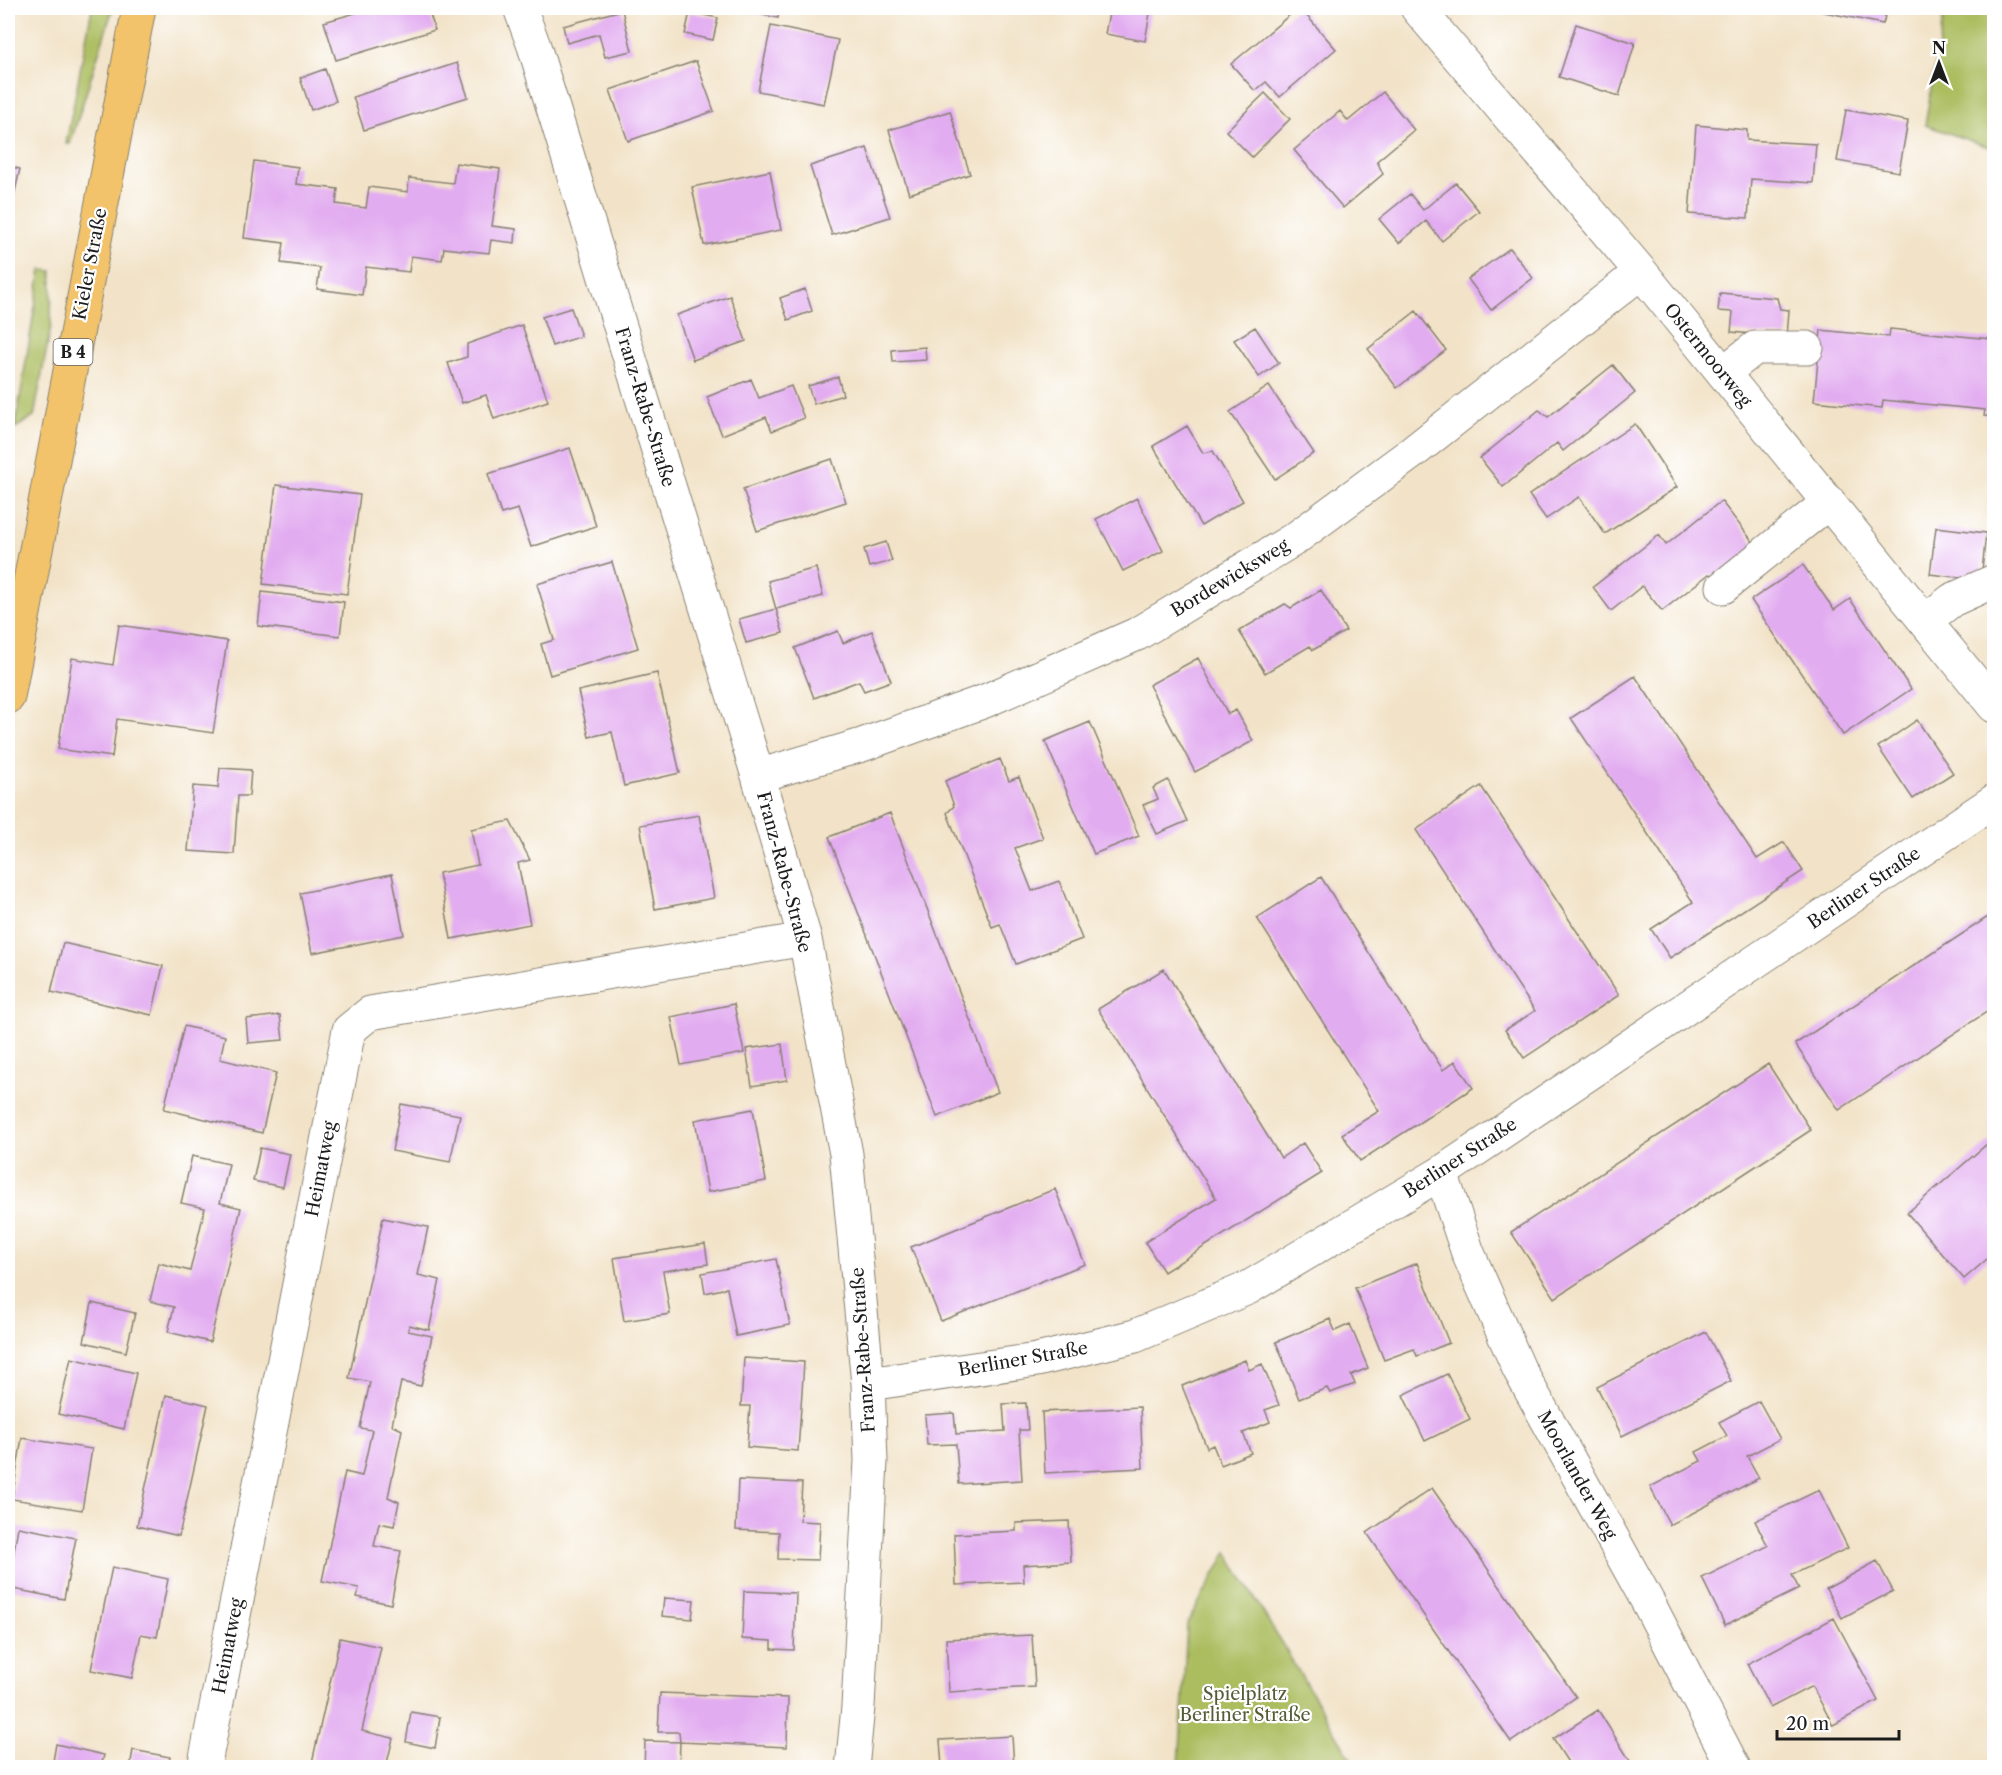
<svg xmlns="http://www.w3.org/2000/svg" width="2002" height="1775" viewBox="0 0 2002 1775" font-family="'Libre Caslon Text',serif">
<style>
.green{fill:#acbd60;stroke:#646c3e;stroke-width:1.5}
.building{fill:#e2acf0}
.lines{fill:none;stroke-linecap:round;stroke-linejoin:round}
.minor-casing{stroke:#878072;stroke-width:35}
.major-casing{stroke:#878072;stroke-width:35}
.minor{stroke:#fff;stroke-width:33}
.major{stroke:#f2c36a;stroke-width:33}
.labels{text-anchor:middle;stroke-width:4.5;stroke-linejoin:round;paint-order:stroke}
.shield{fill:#fff;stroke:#606060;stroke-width:1.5}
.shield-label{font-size:16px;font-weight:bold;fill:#1c1c1c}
.street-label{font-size:18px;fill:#1c1c1c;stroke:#fff}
.park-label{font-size:18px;fill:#565c37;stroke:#fff}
</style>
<rect width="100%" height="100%" fill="#fff"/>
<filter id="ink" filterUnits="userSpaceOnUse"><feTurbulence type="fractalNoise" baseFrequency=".0167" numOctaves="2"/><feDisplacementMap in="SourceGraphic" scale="12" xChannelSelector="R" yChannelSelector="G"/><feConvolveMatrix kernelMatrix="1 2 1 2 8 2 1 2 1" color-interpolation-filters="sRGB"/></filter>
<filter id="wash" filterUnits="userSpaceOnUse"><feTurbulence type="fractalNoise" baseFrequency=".008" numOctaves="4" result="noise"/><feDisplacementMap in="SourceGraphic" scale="24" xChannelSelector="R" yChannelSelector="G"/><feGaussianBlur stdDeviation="1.35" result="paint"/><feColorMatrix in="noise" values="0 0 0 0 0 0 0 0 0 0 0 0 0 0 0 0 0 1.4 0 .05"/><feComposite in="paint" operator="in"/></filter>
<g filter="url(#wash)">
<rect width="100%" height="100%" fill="#f2e3c8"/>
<path class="green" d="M92,8H113L70,144H66Z
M1945,8H1994V149L1925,125Z
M41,270L52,271L51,326L34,417L15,428Z
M1227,1552L1356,1767H1179L1187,1624Z"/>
<g id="blocks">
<path class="building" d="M365,8H428L435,30L336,60L324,22L366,10Z
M741,8H780L778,18L740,10Z
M1110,8H1151L1145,41L1105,34Z
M1298,8H1300L1336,49L1280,97L1266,82L1255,91L1231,64Z
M1809,9V8H1887L1883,24Z
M622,10L632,51L605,57L599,34L567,43L563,26Z
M690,12L718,18L713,40L685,34Z
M1576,24L1635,43L1619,96L1559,77Z
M771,26L838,40L824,104L758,91Z
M696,61L714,111L628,141L610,90Z
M457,63L468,97L364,130L353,97Z
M325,69L336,101L311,110L300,78Z
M1383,92L1414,130L1377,161L1383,174L1343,208L1294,150L1340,111L1348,121Z
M1265,93L1290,119L1252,157L1226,131Z
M1846,110L1908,121L1899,172L1837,161Z
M950,111L970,174L909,194L889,130Z
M1696,125L1747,130V140L1816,144L1813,183L1751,179L1748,218L1689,214Z
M867,148L890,217L832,235L810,166Z
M254,161L298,167L296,184L338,189L336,204L366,208L369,187L408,192L409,178L453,183L456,163L500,169L492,226L516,229L515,243L491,240L489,253L444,248L442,260L411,256L409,272L366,267L362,295L317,289L320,268L281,263L284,243L244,238Z
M8,166L20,169L8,223Z
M770,171L781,230L704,245L692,187Z
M1456,183L1479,211L1442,241L1426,221L1399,243L1379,219L1410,194L1423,210Z
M1510,248L1533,278L1491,310L1468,279Z
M805,289L812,311L788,320L780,298Z
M1720,293L1777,298L1780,309L1789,310L1787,337L1731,332L1733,312L1718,311Z
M730,296L746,341L693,360L677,315Z
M571,308L581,336L552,346L542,317Z
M1416,311L1446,350L1397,388L1368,349Z
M522,325L548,401L494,419L486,395L462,403L448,363L467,357V344Z
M1255,327L1279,363L1259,377L1234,340Z
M1890,329L1991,339V344L1994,345V417L1984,416L1985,410L1883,400L1882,408L1814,401L1821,330L1889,337Z
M925,347L926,360L893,362L892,350Z
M1613,365L1635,393L1563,451L1557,443L1503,487L1480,458L1539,410L1548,417Z
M838,377L843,395L814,404L808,386Z
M751,379L759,398L791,386L804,418L772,431L766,417L722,435L707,397Z
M1269,386L1314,453L1275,479L1230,412Z
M1635,424L1677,487L1605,534L1579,497L1546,519L1529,495Z
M1187,426L1203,453L1213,451L1243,501L1201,526L1153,446Z
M570,448L596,526L531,547L518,509L501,514L488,474Z
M832,459L846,502L757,531L743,489Z
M276,485L360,495L347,594L263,584Z
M1137,498L1163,551L1123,571L1096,519Z
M1721,501L1757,547L1719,577L1709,574L1662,611L1642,586L1611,611L1593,587L1659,535L1666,545Z
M1936,527L1986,533L1981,580L1930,574Z
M886,542L892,561L869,567L864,549Z
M612,562L638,648L550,675L541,644L554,640L537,584Z
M1803,565L1834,610L1850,599L1911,689L1843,735L1751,600Z
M816,568L823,596L776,609L768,581Z
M1321,590L1346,631L1313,650L1310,646L1265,673L1239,631L1285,604L1291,608Z
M262,592L344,602L340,636L258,626Z
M776,609L783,633L746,643L739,619Z
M119,625L227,641L213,733L117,719L112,757L58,749L72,658L113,665Z
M838,631L843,643L872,631L891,681L864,691L859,681L814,698L795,648Z
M1198,658L1228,714L1236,710L1253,741L1195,772L1149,685Z
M657,673L680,773L624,786L612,732L589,737L578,691Z
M1635,676L1757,859L1784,842L1803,871L1670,958L1651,929L1693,902L1571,718Z
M1917,720L1953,773L1913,799L1878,747Z
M1090,722L1139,836L1094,854L1045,741Z
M1000,759L1009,781L1019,777L1043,838L1015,848L1032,891L1059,881L1082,939L1016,964L1000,924L992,927L947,813L954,806L945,781Z
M220,768L251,770L249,796H238L234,854L188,851L193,786L218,788Z
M1168,780L1187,821L1157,834L1143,805L1158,799L1153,788Z
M1481,786L1619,995L1524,1058L1505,1030L1535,1011L1416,830Z
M890,813L998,1092L937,1117L829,837Z
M699,815L714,898L655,909L640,825Z
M510,821L530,860L518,863L530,924L451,939L439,873L478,865L471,829Z
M392,874L404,935L312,953L300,893Z
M1321,877L1443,1070L1455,1061L1473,1088L1360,1161L1342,1134L1379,1111L1257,918Z
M1994,913V1007L1839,1110L1795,1044Z
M63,943L163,966L152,1015L51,992Z
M1164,969L1281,1158L1303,1143L1322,1173L1164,1272L1145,1242L1216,1198L1098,1009Z
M734,1004L744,1053L681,1065L671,1017Z
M280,1015L283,1040L248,1043L246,1019Z
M184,1026L225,1036L220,1059L276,1073L262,1133L164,1109Z
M782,1044L787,1080L752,1086L746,1049Z
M1768,1064L1811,1130L1555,1298L1511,1232Z
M401,1104L460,1115L450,1162L392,1151Z
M753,1109L766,1181L708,1192L695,1120Z
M1994,1138V1253L1964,1279L1907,1213Z
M260,1148L290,1154L283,1187L253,1181Z
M192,1156L229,1164L220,1203L241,1208L210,1342L168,1332L174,1307L150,1301L159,1263L190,1271L205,1208L181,1203Z
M1055,1189L1085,1264L941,1321L911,1247Z
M383,1218L428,1227L418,1275L440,1280L429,1330L409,1325L408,1331L432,1336L421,1386L401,1382L392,1425L402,1430L388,1497L399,1502L394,1526L379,1523L374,1546L401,1551L391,1604L357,1597L359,1588L322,1581L345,1472L362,1476L372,1430L360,1428L370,1382L349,1378Z
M705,1244L708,1264L663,1271L670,1314L624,1321L614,1258Z
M776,1259L790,1325L736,1336L727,1288L705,1293L702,1273Z
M1417,1263L1449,1343L1417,1356L1414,1349L1384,1360L1355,1288Z
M92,1303L135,1313L126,1352L84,1342Z
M1330,1319L1335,1331L1350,1324L1368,1368L1351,1375L1355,1384L1330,1393L1327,1388L1299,1399L1276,1342Z
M1706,1332L1731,1381L1622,1436L1597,1387Z
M71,1358L136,1373L124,1429L58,1414Z
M744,1358L804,1362L798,1451L747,1447L750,1406H741Z
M1245,1360L1249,1370L1262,1364L1279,1405L1265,1410L1270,1422L1243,1433L1251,1453L1221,1465L1213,1445L1207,1448L1182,1386Z
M1447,1374L1470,1419L1425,1441L1403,1395Z
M166,1395L208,1405L179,1536L137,1526Z
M1759,1401L1780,1439L1747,1456L1759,1478L1670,1525L1650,1487L1701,1461L1696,1452L1727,1436L1719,1422Z
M1026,1403L1028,1430H1019L1022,1480L959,1484L956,1444L927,1445L925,1415L954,1413L956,1434L1005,1431L1003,1404Z
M1140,1407L1143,1468L1045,1473L1042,1412Z
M22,1438L92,1449L82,1510L12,1499Z
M738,1480L802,1483L800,1521L820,1522L818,1560L778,1559L779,1532L736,1530Z
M1432,1488L1576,1697L1511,1742L1367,1533Z
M1819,1490L1848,1548L1792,1575L1799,1589L1725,1625L1702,1578L1768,1546L1755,1521Z
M1069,1521L1071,1562L1023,1565L1024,1582L956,1585L954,1534L1016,1531V1523Z
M18,1527L76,1538L64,1599L8,1588Z
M1877,1561L1893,1591L1842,1618L1826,1589Z
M112,1567L168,1579L157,1637L141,1634L132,1678L91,1670Z
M744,1591L796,1593L794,1650L772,1649V1641L742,1639Z
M664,1598L694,1600L692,1619L662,1616Z
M1834,1618L1878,1701L1833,1725L1812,1686L1770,1708L1747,1664Z
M1032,1635L1035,1687L949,1692L946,1639Z
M340,1638L381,1647L362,1731L393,1738L386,1767H311Z
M660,1693L788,1698L787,1747L680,1742L679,1767H644L645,1741L680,1742L679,1732H658Z
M1598,1710L1634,1767H1571L1553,1739Z
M411,1712L440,1717L435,1748L406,1742Z
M1012,1736L1014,1767H942L940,1740Z
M56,1744L104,1755L101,1767H52Z
M133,1750L170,1757L168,1767H130Z"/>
</g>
</g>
<g filter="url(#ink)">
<use href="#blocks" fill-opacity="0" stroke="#878072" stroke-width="1.5"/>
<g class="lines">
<defs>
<path id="minor" d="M520,8L534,46L758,776L805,939L846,1154L868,1384L871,1461L858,1707L852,1768
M1417,8L1641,272L1994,706
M1723,373L1755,348H1807
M1723,587L1829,502
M1925,621L1952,600L1994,581
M758,776L862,745L985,701L1137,634L1296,538L1413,452L1641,272
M1441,1173L1468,1253L1519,1369L1649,1604L1734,1768
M868,1384L1037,1360L1135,1336L1248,1288L1441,1173L1994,801
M204,1768L349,1030L370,1013L805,939"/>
<path id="major" d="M8,697L139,8"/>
</defs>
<use href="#minor" class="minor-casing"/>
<use href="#major" class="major-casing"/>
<use href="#minor" class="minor"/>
<use href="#major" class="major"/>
</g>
</g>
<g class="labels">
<rect class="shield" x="53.5" y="339" width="39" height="26" rx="4.5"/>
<g class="shield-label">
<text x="73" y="358">B 4</text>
</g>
<g class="street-label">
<text transform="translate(90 264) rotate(-79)" y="6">Kieler Straße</text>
<text transform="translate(1708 355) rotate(51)" y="6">Ostermoorweg</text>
<text transform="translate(645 407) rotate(73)" y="6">Franz-Rabe-Straße</text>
<text transform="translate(1230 578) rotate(-31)" y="6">Bordewicksweg</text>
<text transform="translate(784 872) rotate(75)" y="6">Franz-Rabe-Straße</text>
<text transform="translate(1864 888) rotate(-34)" y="6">Berliner Straße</text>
<text transform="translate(1460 1158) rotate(-33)" y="6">Berliner Straße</text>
<text transform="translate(321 1169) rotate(-79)" y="6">Heimatweg</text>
<text transform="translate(863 1350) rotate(-94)" y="6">Franz-Rabe-Straße</text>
<text transform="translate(1023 1359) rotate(-10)" y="6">Berliner Straße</text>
<text transform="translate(1577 1475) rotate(61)" y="6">Moorlander Weg</text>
<text transform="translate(228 1646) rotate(-79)" y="6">Heimatweg</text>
</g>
<g class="park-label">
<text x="1245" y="1700">Spielplatz<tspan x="1245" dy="21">Berliner Straße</tspan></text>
</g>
</g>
<rect width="2002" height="1775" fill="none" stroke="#fff" stroke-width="30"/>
<g transform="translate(1939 63)" stroke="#ffffff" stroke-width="4.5" paint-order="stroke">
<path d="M0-4.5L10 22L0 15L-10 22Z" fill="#1c1c1c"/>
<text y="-9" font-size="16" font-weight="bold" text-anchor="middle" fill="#1c1c1c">N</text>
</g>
<path d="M1777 1730v9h122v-9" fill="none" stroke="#1c1c1c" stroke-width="3"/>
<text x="1786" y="1730" font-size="18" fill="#1c1c1c" stroke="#ffffff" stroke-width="4.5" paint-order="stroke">20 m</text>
</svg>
